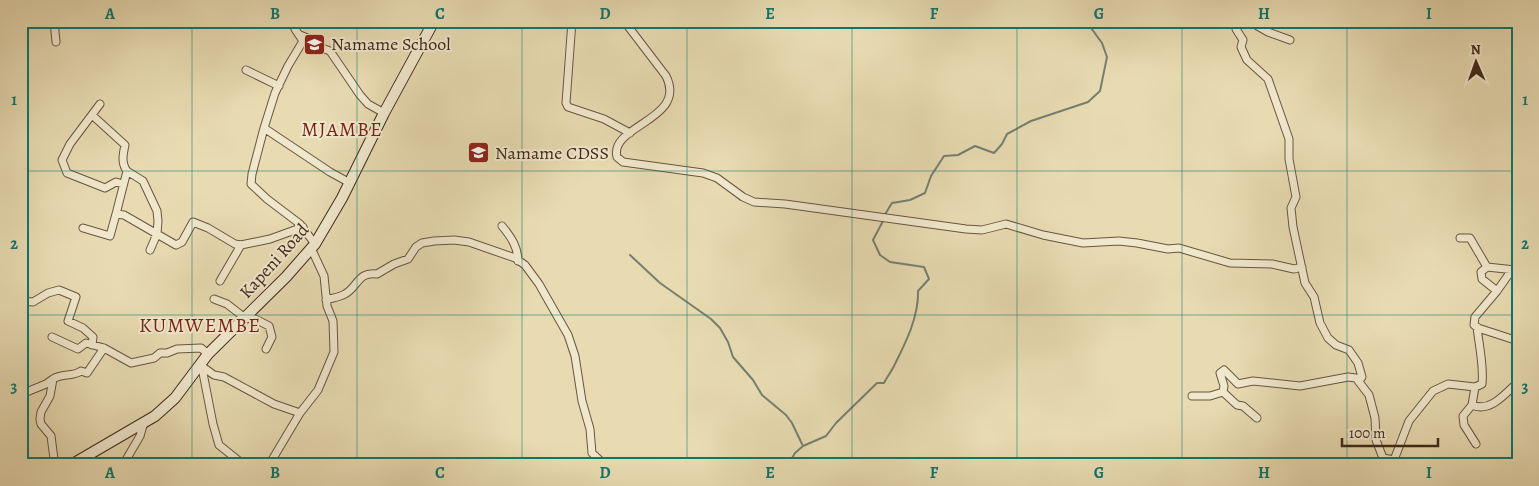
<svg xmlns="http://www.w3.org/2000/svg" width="1539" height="486" viewBox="0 0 1539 486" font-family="Alegreya,serif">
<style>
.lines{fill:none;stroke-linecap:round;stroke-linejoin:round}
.stream{stroke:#758072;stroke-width:2}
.minor-casing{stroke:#6b5441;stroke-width:9}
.secondary-casing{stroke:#41271b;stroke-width:12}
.minor{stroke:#f0e8cd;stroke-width:7}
.secondary{stroke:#f0e8cd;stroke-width:10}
.grid{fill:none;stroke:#0f766e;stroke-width:1;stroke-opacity:0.55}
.labels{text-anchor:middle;stroke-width:4;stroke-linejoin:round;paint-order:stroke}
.poi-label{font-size:18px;fill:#41271b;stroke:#f0e8cd;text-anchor:start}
.street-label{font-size:18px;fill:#41271b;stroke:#f0e8cd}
.quarter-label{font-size:20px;letter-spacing:1px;fill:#7a1f14;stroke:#f0e8cd}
.neatline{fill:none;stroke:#0f766e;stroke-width:2}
.grid-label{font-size:16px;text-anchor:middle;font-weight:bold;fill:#0f766e}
</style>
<rect width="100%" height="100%" fill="#e8dbb2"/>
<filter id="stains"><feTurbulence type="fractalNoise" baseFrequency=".004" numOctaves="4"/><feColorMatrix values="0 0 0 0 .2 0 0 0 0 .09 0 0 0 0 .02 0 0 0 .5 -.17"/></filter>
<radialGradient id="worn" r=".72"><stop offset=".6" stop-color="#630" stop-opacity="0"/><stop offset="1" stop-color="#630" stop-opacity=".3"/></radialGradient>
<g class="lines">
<path class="stream" d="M884,216L892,203L910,200L925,193L931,176L944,156L958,155L975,146L994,153L1002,144L1007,134L1031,121L1088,102L1100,91L1107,57L1102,43L1086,21
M630,255L660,283L711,319L720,328L728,342L733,357L753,380L762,395L786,415L792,423L803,446L795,453L788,465
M803,446L826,436L836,423L877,383H884C887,377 891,372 894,366C905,344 919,317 918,291L929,279L924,267L890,262L880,255L873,240L883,221"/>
<defs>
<path id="minor" d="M54,21L56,42
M293,21L295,29L303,41L288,66L275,93L264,128L252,174L251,184L267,199L300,224L315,244
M572,21L566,103L568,107L604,119L630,133
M624,21L666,76C688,120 609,125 617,157L623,162L703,173L717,178L743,197L754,202L785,204L966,229L982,230L1006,224L1043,235L1083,243L1119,241L1137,243L1168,249L1179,248L1230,263L1272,264L1294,269L1302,267
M1236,21V29L1243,40L1241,47L1247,60L1268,79L1289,139V159L1296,197L1291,208L1293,227L1305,283L1314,297L1320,323L1328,338L1336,345L1349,350L1358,363L1362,377L1359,381
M1249,21L1268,32L1290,40
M294,26L305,21
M300,35L307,38L319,47L330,51L360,95L368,104L384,113
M246,70L279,86
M100,104L70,144L62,160L67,173L105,188L116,182L123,184
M92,115L125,145C123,154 121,163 127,171L116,214
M264,128L330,172L350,183
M127,171L143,181L157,211L158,221L157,234L150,250
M502,226C511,237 518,247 518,261
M83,228L110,236L116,214L124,215L176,245L182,242L193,222L208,228L235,244L241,245L270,239L303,227
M1460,238H1470L1487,267L1515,270
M1487,267L1481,272L1482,279L1497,291
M1518,269L1509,274L1497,291L1475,317L1474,325L1478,328L1518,341
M220,281L241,245
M214,299L227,304L245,318L255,319L269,326L272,337L266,349
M326,300C332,298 340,297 345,294C358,287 358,271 377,274L394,264L408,259L416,247L422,243L434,241L454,240L469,242L515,258L525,265L539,284L568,335L575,356L582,401L590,429L592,453L605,465
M21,301L33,302L48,293L59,290L76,297L68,321L83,328L93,337L92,345
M52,337L78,349L86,343L104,348L131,363L154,358L160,353H167L177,349L201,348L208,354
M200,365L214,375L224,377L274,404L300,413
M202,368L213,424L219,445L244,465
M53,379C62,373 73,377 81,371L87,373L104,348
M1475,387L1482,384C1484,365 1479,346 1477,327
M1223,392L1224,386L1220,373L1224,370L1238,384L1253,381L1300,386L1348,377L1356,378L1369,395L1375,418L1376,440L1383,458L1394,460L1409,421L1433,391L1448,384L1475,387L1472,405L1463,416L1464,425L1476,444
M24,393L46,384L53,379L50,396L41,412L40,419L41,424L51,436L54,459L57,465
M1192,396H1210L1223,392L1237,405L1243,406L1257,418
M1472,405C1490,413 1505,394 1518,382
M123,465L140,436L144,422
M269,465L300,413L318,390L334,352L333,321L327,306L324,276L311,248"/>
<path id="secondary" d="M71,465L155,416L175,398L208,354L286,277L315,244L342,198L384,113L434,21"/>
</defs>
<use href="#minor" class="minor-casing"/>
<use href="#secondary" class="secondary-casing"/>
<use href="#minor" class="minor"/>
<use href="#secondary" class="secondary"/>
</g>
<path class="grid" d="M192,21V465M357,21V465M522,21V465M687,21V465M852,21V465M1017,21V465M1182,21V465M1347,21V465M21,171H1518M21,315H1518"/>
<defs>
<symbol id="school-square" viewBox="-11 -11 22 22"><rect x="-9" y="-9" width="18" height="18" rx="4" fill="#8f2418" stroke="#f0e8cd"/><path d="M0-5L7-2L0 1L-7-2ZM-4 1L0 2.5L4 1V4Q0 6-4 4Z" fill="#fff"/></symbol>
</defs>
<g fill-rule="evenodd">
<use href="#school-square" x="302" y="32" width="25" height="25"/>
<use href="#school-square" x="466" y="140" width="25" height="25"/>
</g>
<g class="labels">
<g class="poi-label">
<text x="331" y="50">Namame School</text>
<text x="495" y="159">Namame CDSS</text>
</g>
<g class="street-label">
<text transform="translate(274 261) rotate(-48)" y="6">Kapeni Road</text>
</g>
<g class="quarter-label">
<text x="342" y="136">MJAMBE</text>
<text x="200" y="332">KUMWEMBE</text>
</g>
</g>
<rect width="1539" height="486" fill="none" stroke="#e8dbb2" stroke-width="55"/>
<g transform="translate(1476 62) rotate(358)" stroke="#f0e8cd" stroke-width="4" paint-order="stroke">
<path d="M0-4L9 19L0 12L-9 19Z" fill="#41271b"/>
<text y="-8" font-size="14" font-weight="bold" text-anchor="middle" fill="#41271b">N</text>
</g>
<path d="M1342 438v8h96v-8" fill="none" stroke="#41271b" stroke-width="2.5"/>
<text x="1349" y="438" font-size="15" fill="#41271b" stroke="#f0e8cd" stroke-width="4" paint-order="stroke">100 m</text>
<rect x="28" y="28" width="1484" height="430" class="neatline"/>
<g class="grid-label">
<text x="110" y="19">A</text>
<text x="275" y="19">B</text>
<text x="440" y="19">C</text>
<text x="605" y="19">D</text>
<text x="770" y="19">E</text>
<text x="934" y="19">F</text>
<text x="1099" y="19">G</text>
<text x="1264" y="19">H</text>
<text x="1429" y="19">I</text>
<text x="14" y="105">1</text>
<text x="1525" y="105">1</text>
<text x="14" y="249">2</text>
<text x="1525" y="249">2</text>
<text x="14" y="392">3</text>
<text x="1525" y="392">3</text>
<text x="110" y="478">A</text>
<text x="275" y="478">B</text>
<text x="440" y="478">C</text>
<text x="605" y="478">D</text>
<text x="770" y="478">E</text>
<text x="934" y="478">F</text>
<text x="1099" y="478">G</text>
<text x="1264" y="478">H</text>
<text x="1429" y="478">I</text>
</g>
<rect width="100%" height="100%" filter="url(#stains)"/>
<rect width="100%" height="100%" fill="url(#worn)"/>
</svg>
